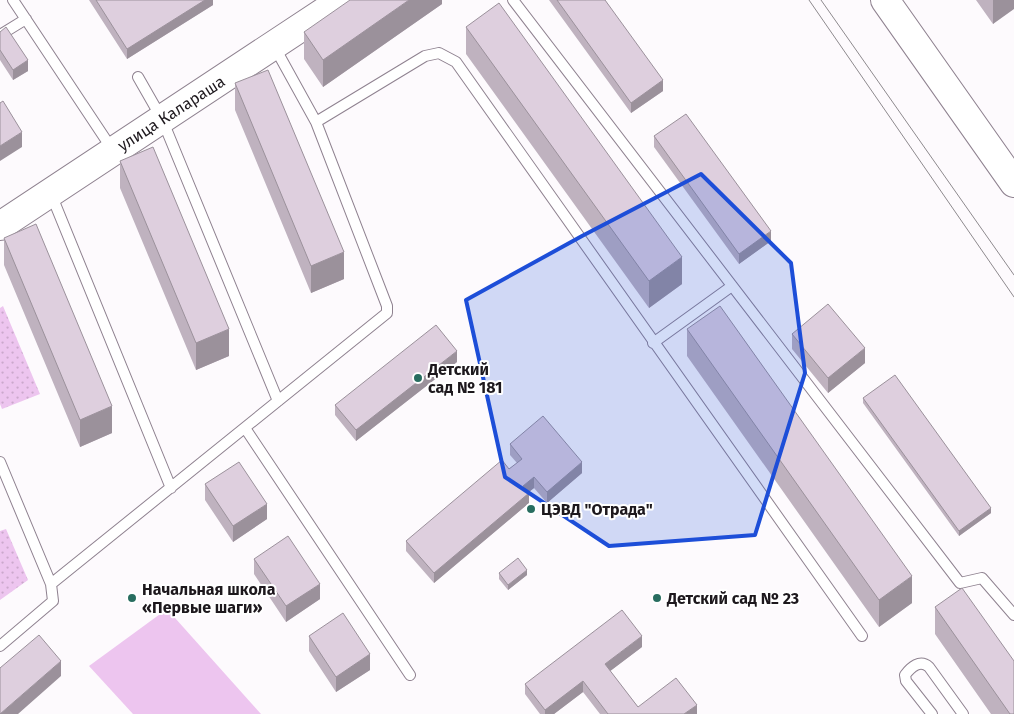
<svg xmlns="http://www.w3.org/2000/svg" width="1014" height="714" viewBox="0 0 1014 714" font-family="'Fira Sans',sans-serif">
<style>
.grass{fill:#edc5ef}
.park{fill:url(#park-dots)}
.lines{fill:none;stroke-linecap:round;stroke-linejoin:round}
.lane-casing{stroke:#8f8290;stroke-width:12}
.secondary-casing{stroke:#8f8290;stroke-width:30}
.primary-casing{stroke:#8f8290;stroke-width:30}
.lane{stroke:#fff;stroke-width:10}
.secondary{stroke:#fff;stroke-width:28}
.primary{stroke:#fff;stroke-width:28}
.tram{stroke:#8e8a8e;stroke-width:1}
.wall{fill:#bfb2bf}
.shaded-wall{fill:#9b919b}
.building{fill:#decfde;stroke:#9b919b}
.marked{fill:#1d4ed8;fill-opacity:0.2;stroke:#1d4ed8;stroke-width:4;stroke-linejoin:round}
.poi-dot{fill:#286d60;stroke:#fff;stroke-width:2}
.labels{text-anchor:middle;stroke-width:4;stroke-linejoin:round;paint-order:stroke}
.street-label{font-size:16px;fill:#1d181d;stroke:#fff}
.poi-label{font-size:16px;font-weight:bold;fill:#1d181d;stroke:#fff;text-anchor:start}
</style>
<defs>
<pattern id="park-dots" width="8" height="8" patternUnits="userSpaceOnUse" patternTransform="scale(1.25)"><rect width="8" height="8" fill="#edc5ef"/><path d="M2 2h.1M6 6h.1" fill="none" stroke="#cba8cc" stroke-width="1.8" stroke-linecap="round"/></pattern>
</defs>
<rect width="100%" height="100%" fill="#fdfafd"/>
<path class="grass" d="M167,609L261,714H133L89,666Z"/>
<path class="park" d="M3,306L40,394L2,409L0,404V308Z
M6,529L28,580L0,600V531Z"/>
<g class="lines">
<defs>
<path id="lane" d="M13,0L112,149
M513,0L960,583L982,578L1014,615
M0,35L26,19
M138,77L162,119L278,401
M316,122L425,56L439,53L456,62L862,636
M51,194L171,488
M653,343L732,286
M245,428L410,675
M0,462L51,584
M0,646L53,601L51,584L387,313V306L316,122L274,46
M932,714L906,681L905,675C911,667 920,659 929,667L963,714"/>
<path id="secondary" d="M0,226L342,0"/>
<path id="primary" d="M885,0L1014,183"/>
</defs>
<use href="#lane" class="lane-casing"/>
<use href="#secondary" class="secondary-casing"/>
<use href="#primary" class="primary-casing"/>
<use href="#lane" class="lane"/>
<use href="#secondary" class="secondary"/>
<use href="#primary" class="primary"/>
<path class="tram" d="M809,0L1014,297
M821,0L1014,275"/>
</g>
<path class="wall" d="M89,0H213V5L127,59Z
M442,0V4L323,87L304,59V32Z
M549,0H605L663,91L631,113Z
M976,0H1014L993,24Z
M466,27L682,284L649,308L466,54Z
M0,32L28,71L13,80L0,60Z
M235,83L344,279L311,293L235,110Z
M654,136L771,241L739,264L654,147Z
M120,161L229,356L196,370L120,188Z
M4,238L112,433L80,447L4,265Z
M687,329L912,603L879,627L687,356Z
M792,334L865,363L828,393L792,349Z
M457,362L356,441L335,415V405Z
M863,398L991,513L959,536L863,403Z
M510,444L582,473L547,503L534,488L528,492L529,503L434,583L406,551V541L509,469L517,463L510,455Z
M205,484L267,519L233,542L205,500Z
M254,559L320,599L286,622L254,574Z
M499,573L527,575L508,590L499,579Z
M935,607L1014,714H991L935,634Z
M309,636L370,670L336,692L309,651Z
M642,647L610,671L638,707L697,714H600L583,692L554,714H540L525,694V684Z"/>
<path class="shaded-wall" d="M205,0H213V5L127,59V49Z
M409,0H442V4L323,87V60Z
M993,0H1014V9L993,24Z
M28,60V71L13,80V70Z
M663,80V91L631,113V103Z
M22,132V147L0,161V146Z
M771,231V241L739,264V254Z
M344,252V279L311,293V266Z
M682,257V284L649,308V281Z
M229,329V356L196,370V343Z
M865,348V363L828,393V378Z
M457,351V362L356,441V430Z
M112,406V433L80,447V420Z
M582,462V473L547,503V492Z
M534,477V488L523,497V486Z
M529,493V503L434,583V573Z
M267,504V519L233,542V526Z
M991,508V513L959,536V531Z
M527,570V575L508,590V585Z
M912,576V603L879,627V600Z
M320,584V599L286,622V606Z
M642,636V647L605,675V664Z
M370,654V670L336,692V677Z
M61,661V676L18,714H0Z
M583,681V692L554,714H545V710Z
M697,705V714H684Z"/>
<path class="building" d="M96,0H205L127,49Z
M350,0H409L323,60L304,32Z
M557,0H605L663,80L631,103Z
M499,3L682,257L649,281L466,27Z
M6,27L28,60L13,70L0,50V32Z
M268,70L344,252L311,266L235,83Z
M3,101L22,132L0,146V103Z
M686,114L771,231L739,254L654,136Z
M153,147L229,329L196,343L120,161Z
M36,224L112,406L80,420L4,238Z
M828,304L865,348L828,378L792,334Z
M720,306L912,576L879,600L687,329Z
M436,325L457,351L356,430L335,405Z
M895,375L991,508L959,531L863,398Z
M543,416L582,462L547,492L534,477L523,486L529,493L434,573L406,541L502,460L509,469L522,459L510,444Z
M239,462L267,504L233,526L205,484Z
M288,536L320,584L286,606L254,559Z
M518,558L527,570L508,585L499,573Z
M962,588L1014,661V714H1010L935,607Z
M622,610L642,636L605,664L638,707L676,678L697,705L684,714H608L583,681L545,710L525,684Z
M343,613L370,654L336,677L309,636Z
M39,635L61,661L0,714V668Z"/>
<path class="marked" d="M701,174L791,263L805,373L755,535L609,546L505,477L466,300L582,236Z"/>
<g class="poi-dot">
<circle cx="418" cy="378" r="5"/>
<circle cx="531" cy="509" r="5"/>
<circle cx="132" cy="598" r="5"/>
<circle cx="657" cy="598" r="5"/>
</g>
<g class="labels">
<g class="street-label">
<text transform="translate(171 113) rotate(-33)" y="6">улица Калараша</text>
</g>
<g class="poi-label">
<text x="428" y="375">Детский<tspan x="428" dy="18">сад № 181</tspan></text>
<text x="541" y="515">ЦЭВД "Отрада"</text>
<text x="142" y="595">Начальная школа<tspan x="142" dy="18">«Первые шаги»</tspan></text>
<text x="667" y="604">Детский сад № 23</text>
</g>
</g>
</svg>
